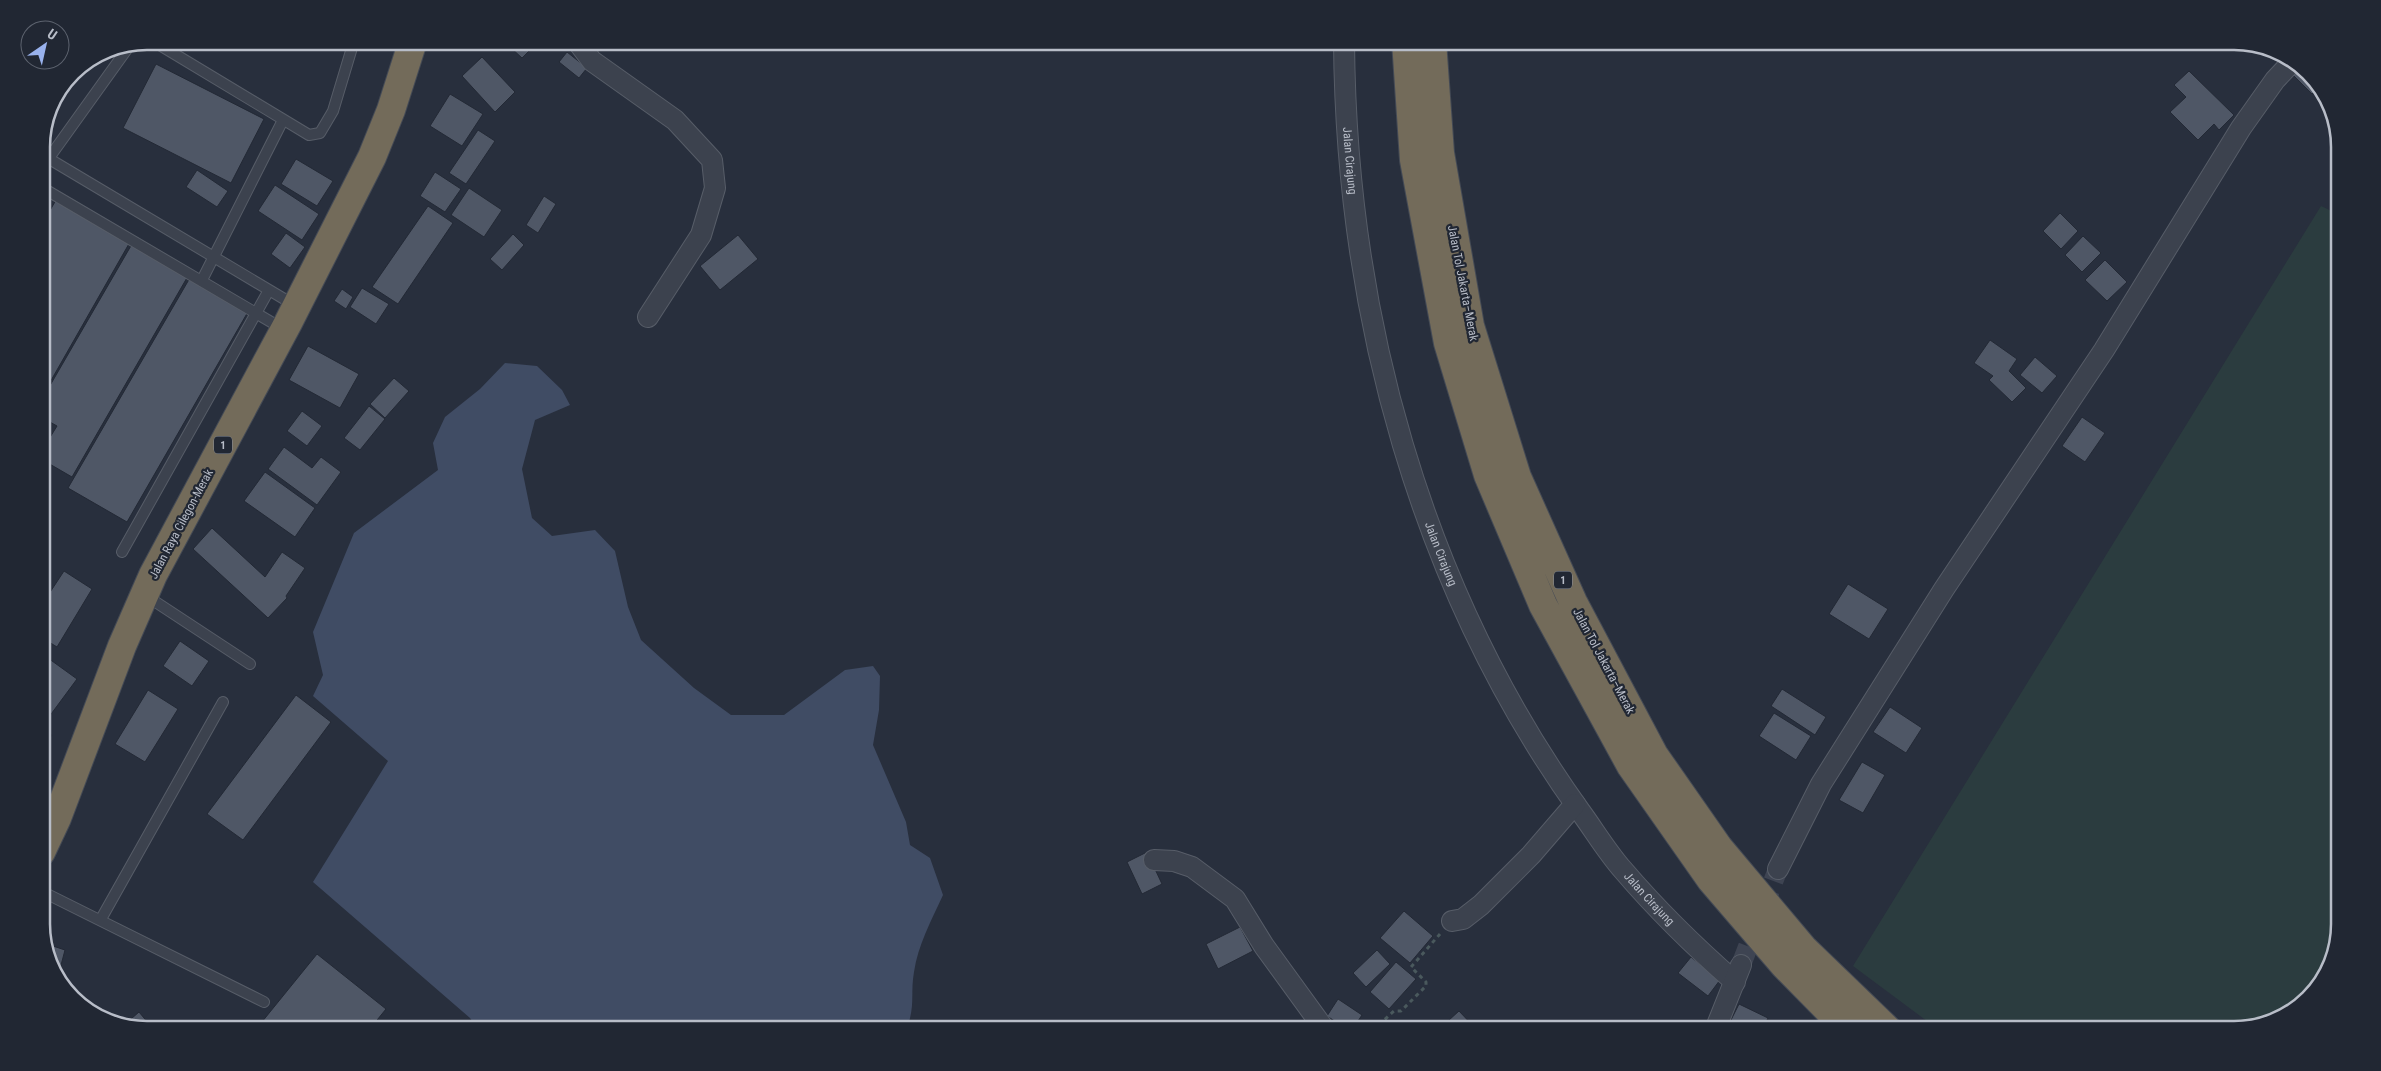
<svg xmlns="http://www.w3.org/2000/svg" width="2381" height="1071" viewBox="0 0 2381 1071" font-family="'Roboto Condensed',sans-serif">
<style>
.green{fill:#2b3c3f}
.water{fill:#404c64}
.building{fill:#4f5766;stroke:#232935}
.lines{fill:none;stroke-linecap:round;stroke-linejoin:round}
.street-tunnel{stroke:#3e4452;stroke-width:20;stroke-dasharray:20 10;stroke-linecap:butt}
.lane-casing{stroke:#575d68;stroke-width:12}
.street-casing{stroke:#575d68;stroke-width:22}
.highway-casing{stroke:#444a55;stroke-width:30}
.path{stroke:#4a595d;stroke-width:3;stroke-dasharray:4 4;stroke-linecap:butt}
.lane{stroke:#3c424e;stroke-width:10}
.street{stroke:#3c424e;stroke-width:20}
.highway{stroke:#736b5a;stroke-width:28}
.labels{text-anchor:middle;stroke-width:4.5;stroke-linejoin:round;paint-order:stroke}
.shield{fill:#212733;stroke:#8b909b;stroke-width:1}
.shield-label{font-size:11px;font-weight:bold;fill:#b8bdc8}
.street-label{font-size:12px;fill:#b8bdc8;stroke:#212733}
.rim{fill:none;stroke:#b8bdc8;stroke-width:2.5}
</style>
<rect width="100%" height="100%" fill="#282f3d"/>
<path class="green" d="M2321,206L2340,215V924L2332,965L2293,1012L2234,1030H1939L1853,966Z"/>
<path class="water" d="M505,363L537,366L562,390L570,405L535,420L522,469L532,518L552,536L595,530L615,551L628,607L641,640L694,688L731,715H784L845,670L873,666L880,676L879,710L873,745L906,822L910,845L930,858L943,895C931,921 918,945 914,972C910,995 916,1006 906,1030H478L470,1018L313,882L388,761L313,696L323,675L313,632L354,533L438,470L433,443L445,417L480,389Z"/>
<path class="building" d="M516,41H539L522,58L510,47Z
M586,41H607L599,52Z
M567,52L587,68L579,78L559,62Z
M482,57L515,92L495,112L462,76Z
M156,64L264,119L231,183L123,128Z
M2295,66L2320,86L2312,94L2289,71Z
M2189,71L2234,115L2219,130L2214,124L2198,140L2170,112L2186,97L2174,85Z
M450,94L483,114L462,146L430,126Z
M478,130L495,141L466,184L449,173Z
M296,159L333,181L317,206L281,184Z
M197,170L228,191L217,207L186,187Z
M435,172L461,189L445,212L420,196Z
M275,185L319,214L302,240L258,211Z
M469,188L502,210L484,237L451,215Z
M544,196L556,204L538,233L526,225Z
M56,200L130,242L41,398V226Z
M428,206L453,223L398,304L372,287Z
M2060,213L2078,231L2061,249L2043,231Z
M286,233L305,247L290,268L271,254Z
M513,234L524,245L502,270L490,259Z
M738,235L758,259L720,290L700,266Z
M2083,236L2101,253L2082,272L2065,255Z
M132,244L188,276L72,477L41,459V452L57,426L41,417V401Z
M2105,260L2127,282L2107,301L2085,280Z
M191,276L249,310L127,522L68,488Z
M362,288L389,304L376,324L350,307Z
M342,289L353,297L346,309L334,301Z
M1990,340L2017,359L2009,371L2026,388L2012,402L1989,380L1993,376L1974,363Z
M308,346L359,374L340,408L289,380Z
M2035,357L2057,376L2042,393L2020,375Z
M394,378L409,391L385,418L370,404Z
M369,406L385,419L360,450L344,438Z
M302,411L322,426L307,446L287,431Z
M2082,417L2105,433L2085,462L2062,446Z
M284,447L312,468L321,457L341,472L317,505L268,469Z
M265,472L315,508L295,537L244,501Z
M212,528L265,577L282,552L305,568L286,596L287,598L268,618L193,549Z
M64,571L92,589L57,647L41,637V606Z
M1848,584L1888,609L1869,639L1829,614Z
M180,641L209,661L192,686L163,666Z
M41,653L77,679L43,725L41,724Z
M1782,689L1826,717L1815,735L1771,706Z
M148,690L178,709L145,762L115,744Z
M296,695L331,722L243,840L207,814Z
M1890,707L1922,728L1906,753L1873,732Z
M1774,713L1811,736L1796,760L1759,736Z
M41,728L52,735L41,749Z
M41,757L48,762L41,773Z
M1862,762L1885,775L1863,813L1839,800Z
M1147,852L1162,884L1142,894L1127,862Z
M1404,911L1433,936L1410,963L1380,938Z
M1240,927L1253,951L1218,969L1206,944Z
M47,944L65,950L60,969L55,967Z
M1377,950L1390,964L1366,987L1353,973Z
M317,954L386,1009L369,1030H260L257,1028Z
M1691,957L1720,980L1708,996L1678,973Z
M1396,962L1416,979L1389,1009L1370,992Z
M1338,999L1362,1015L1352,1030H1348L1327,1016Z
M1739,1004L1768,1018L1762,1030H1726Z
M101,1011L111,1023L97,1015Z
M1459,1011L1477,1030H1438Z
M139,1012L154,1030L124,1025Z
M199,1021L205,1030H185Z
M1771,1021L1782,1030H1765Z"/>
<g class="lines">
<path class="street-tunnel" d="M1741,965L1778,869"/>
<defs>
<path id="lane" d="M153,41L309,135L320,133L333,111L354,41
M41,154L296,306
M41,169L130,45
M41,187L283,329
M202,280L283,120
M122,552L269,290
M145,595L250,664
M41,891L264,1002
M101,919L223,702"/>
<g id="street">
<path d="M577,41L592,61L675,120L712,160L715,188L701,235L648,317"/>
<path id="s1" d="M1344,41C1346,313 1420,588 1580,811C1594,830 1607,852 1623,870C1658,911 1695,947 1735,982"/>
<path d="M1154,860L1174,861L1192,867L1235,899L1264,946L1325,1030"/>
<path d="M1778,869L1821,784L1944,589L2104,350L2241,128L2275,80L2291,63"/>
<path d="M1452,921L1463,919L1481,905L1531,855L1575,804"/>
<path d="M1715,1030L1741,965"/>
</g>
<path id="highway" d="M1406,41L1414,160L1448,343L1488,475L1543,605L1631,766L1711,880L1784,965L1848,1030
M1432,41L1440,153L1470,326L1517,477L1573,602L1654,755L1719,848L1803,948L1888,1030
M41,852L57,818L122,646L153,575L288,323L372,157L391,110L413,41"/>
</defs>
<use href="#lane" class="lane-casing"/>
<use href="#street" class="street-casing"/>
<use href="#highway" class="highway-casing"/>
<path class="path" d="M1373,1030L1394,1011H1401L1426,986V982L1411,967L1440,934"/>
<use href="#lane" class="lane"/>
<use href="#street" class="street"/>
<use href="#highway" class="highway"/>
</g>
<g class="labels">
<g class="shield">
<rect x="214" y="436.5" width="18" height="17" rx="4"/>
<rect x="1554" y="571.5" width="18" height="17" rx="4"/>
</g>
<g class="shield-label">
<text x="223" y="449">1</text>
<text x="1563" y="584">1</text>
</g>
<g class="street-label">
<text dy="4" stroke="none"><textPath href="#s1" startOffset="120">Jalan Cirajung</textPath></text>
<text transform="translate(1463 283) rotate(79)" y="4">Jalan Tol Jakarta–Merak</text>
<text transform="translate(181 524) rotate(-62)" y="4">Jalan Raya Cilegon-Merak</text>
<text dy="4" stroke="none"><textPath href="#s1" startOffset="525">Jalan Cirajung</textPath></text>
<text transform="translate(1604 661) rotate(62)" y="4">Jalan Tol Jakarta–Merak</text>
<text dy="4" stroke="none"><textPath href="#s1" startOffset="930">Jalan Cirajung</textPath></text>
</g>
</g>
<path d="M0 0H2381V1071H0ZM147 50H2234A97 97 0 0 1 2331 147V924A97 97 0 0 1 2234 1021H147A97 97 0 0 1 50 924V147A97 97 0 0 1 147 50Z" fill="#212733" fill-rule="evenodd"/>
<path class="rim" d="M147 50H2234A97 97 0 0 1 2331 147V924A97 97 0 0 1 2234 1021H147A97 97 0 0 1 50 924V147A97 97 0 0 1 147 50Z"/>
<g transform="translate(45 45) rotate(34)"><circle r="24" fill="#212733" stroke="#5d636f"/>
<path d="M0-4L9 19L0 12L-9 19Z" fill="#99b2ed"/>
<text y="-8" font-size="14" font-weight="bold" text-anchor="middle" fill="#b8bdc8">U</text>
</g>
</svg>
